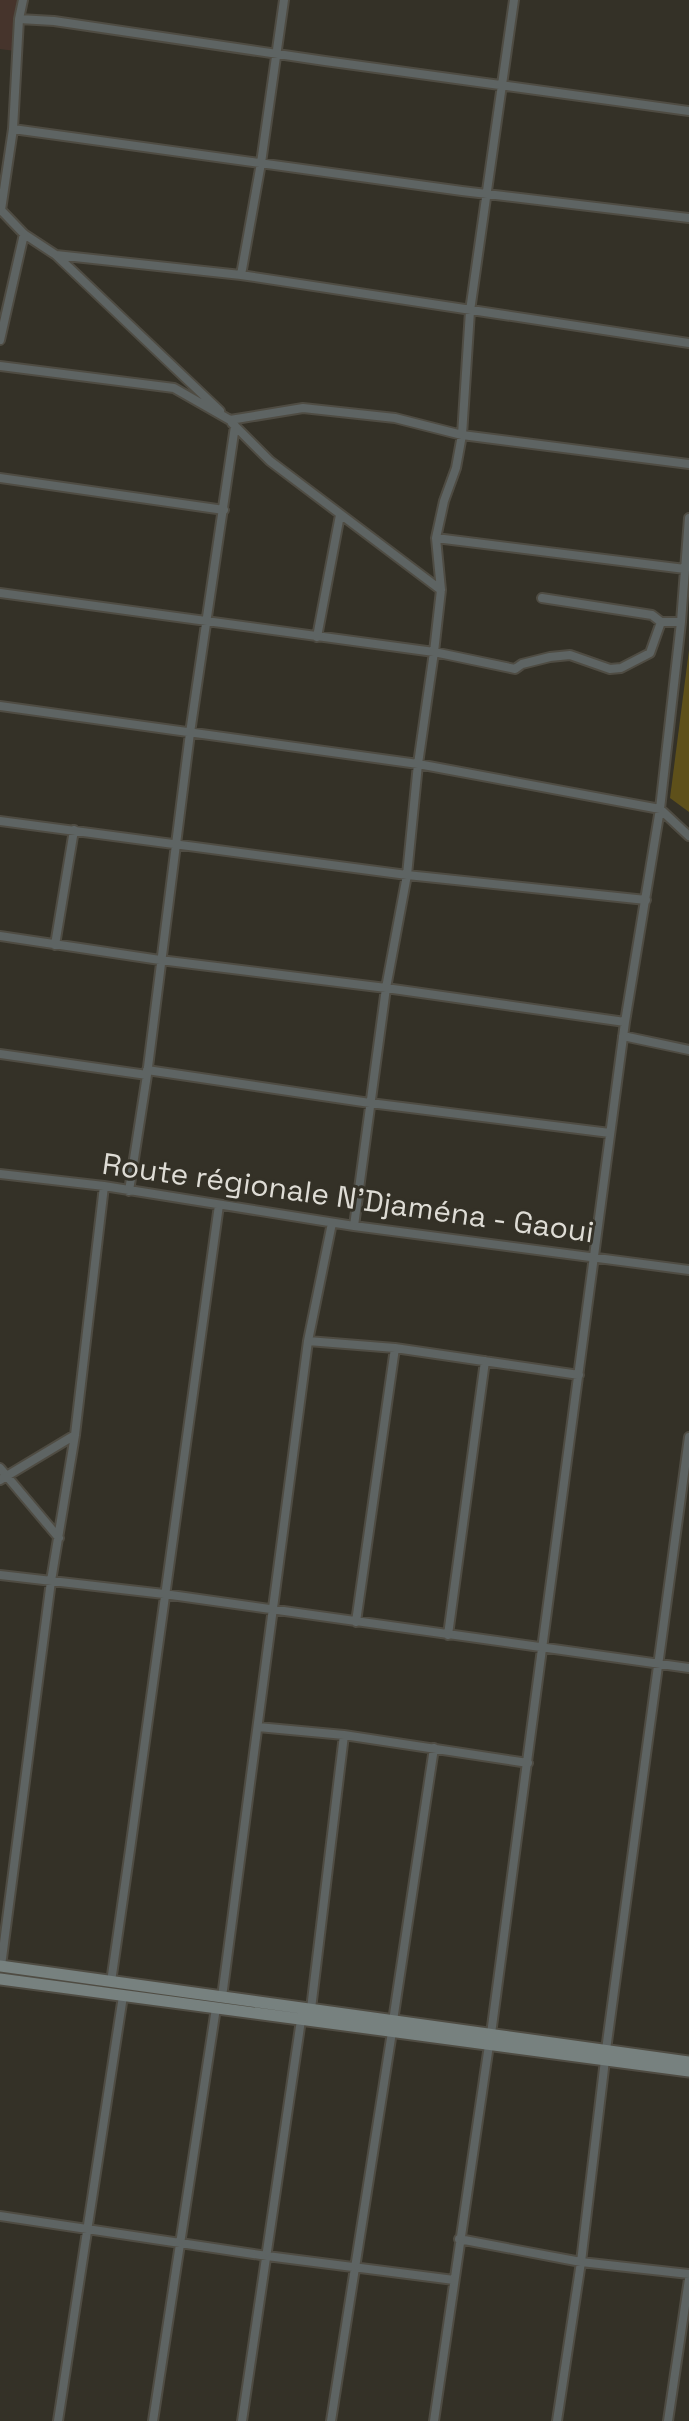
<svg xmlns="http://www.w3.org/2000/svg" width="689" height="2421" viewBox="0 0 689 2421" font-family="'Space Grotesk',sans-serif">
<style>
.commercial{fill:#46342c}
.green{fill:#5e501a}
.lines{fill:none;stroke-linecap:round;stroke-linejoin:round}
.street-casing{stroke:#4f4c43;stroke-width:12}
.secondary-casing{stroke:#4f4c43;stroke-width:15}
.street{stroke:#5e6463;stroke-width:8}
.secondary{stroke:#77817f;stroke-width:11}
.labels{text-anchor:middle;stroke-width:6;stroke-linejoin:round;paint-order:stroke}
.street-label{font-size:30px;fill:#dedcd5;stroke:#343127}
</style>
<rect width="100%" height="100%" fill="#343127"/>
<path class="commercial" d="M0,0H22L15,51L0,49Z"/>
<path class="green" d="M689,650V812L670,798Z"/>
<g class="lines">
<defs>
<path id="street" d="M19,19L54,21L325,61L689,111
M13,129L462,191L689,218
M0,209L24,234L56,255L220,411
M1,210L13,129L19,19L23,0
M56,255L241,275L689,343
M241,275L261,163L284,0
M0,340L24,234
M0,366L174,388L230,420L303,408L395,418L462,435L689,464
M232,423L270,461L441,590
M0,478L224,510
M436,538L685,569
M0,593L434,652L515,669L522,664L550,657L570,655L610,669L621,668L650,653L661,622
M542,598L652,615L661,622H681
M317,637L340,515
M0,706L418,764L660,809L689,836
M0,821L407,875L646,900
M0,936L160,960L386,988L625,1022
M55,945L74,830
M623,1036L689,1050
M0,1054L147,1075
M147,1070L370,1103L610,1133
M0,1174L104,1186L354,1226L689,1270
M129,1191L147,1075L190,733L235,426
M332,1223L308,1341L395,1348L579,1375
M354,1226L386,988L407,875L418,764L434,652L441,590L436,538L444,501L456,468L462,435L470,311L514,0
M0,1468L59,1538
M0,1480L75,1435
M0,1575L164,1594L689,1668
M356,1622L395,1348
M448,1635L485,1361
M258,1727L344,1735L528,1763
M1,1966L51,1581L75,1435L104,1186
M111,1982C149,1723 182,1463 219,1205
M222,1997L308,1341
M311,2009L344,1735
M393,2021L434,1748
M491,2034L625,1022L660,809L681,622L689,518
M606,2050L689,1437
M0,2216L267,2256L454,2280
M459,2239L581,2262L689,2274
M58,2421L123,1996
M153,2421L216,2008
M242,2421L301,2020
M331,2421L392,2032
M434,2421L489,2045
M557,2421L581,2262L605,2060
M668,2421L689,2279"/>
<path id="secondary" d="M0,1966L689,2062
M0,1979L689,2071"/>
</defs>
<use href="#street" class="street-casing"/>
<use href="#secondary" class="secondary-casing"/>
<use href="#street" class="street"/>
<use href="#secondary" class="secondary"/>
</g>
<g class="labels">
<g class="street-label">
<text transform="translate(348 1198) rotate(8)" y="10">Route régionale N'Djaména - Gaoui</text>
</g>
</g>
</svg>
